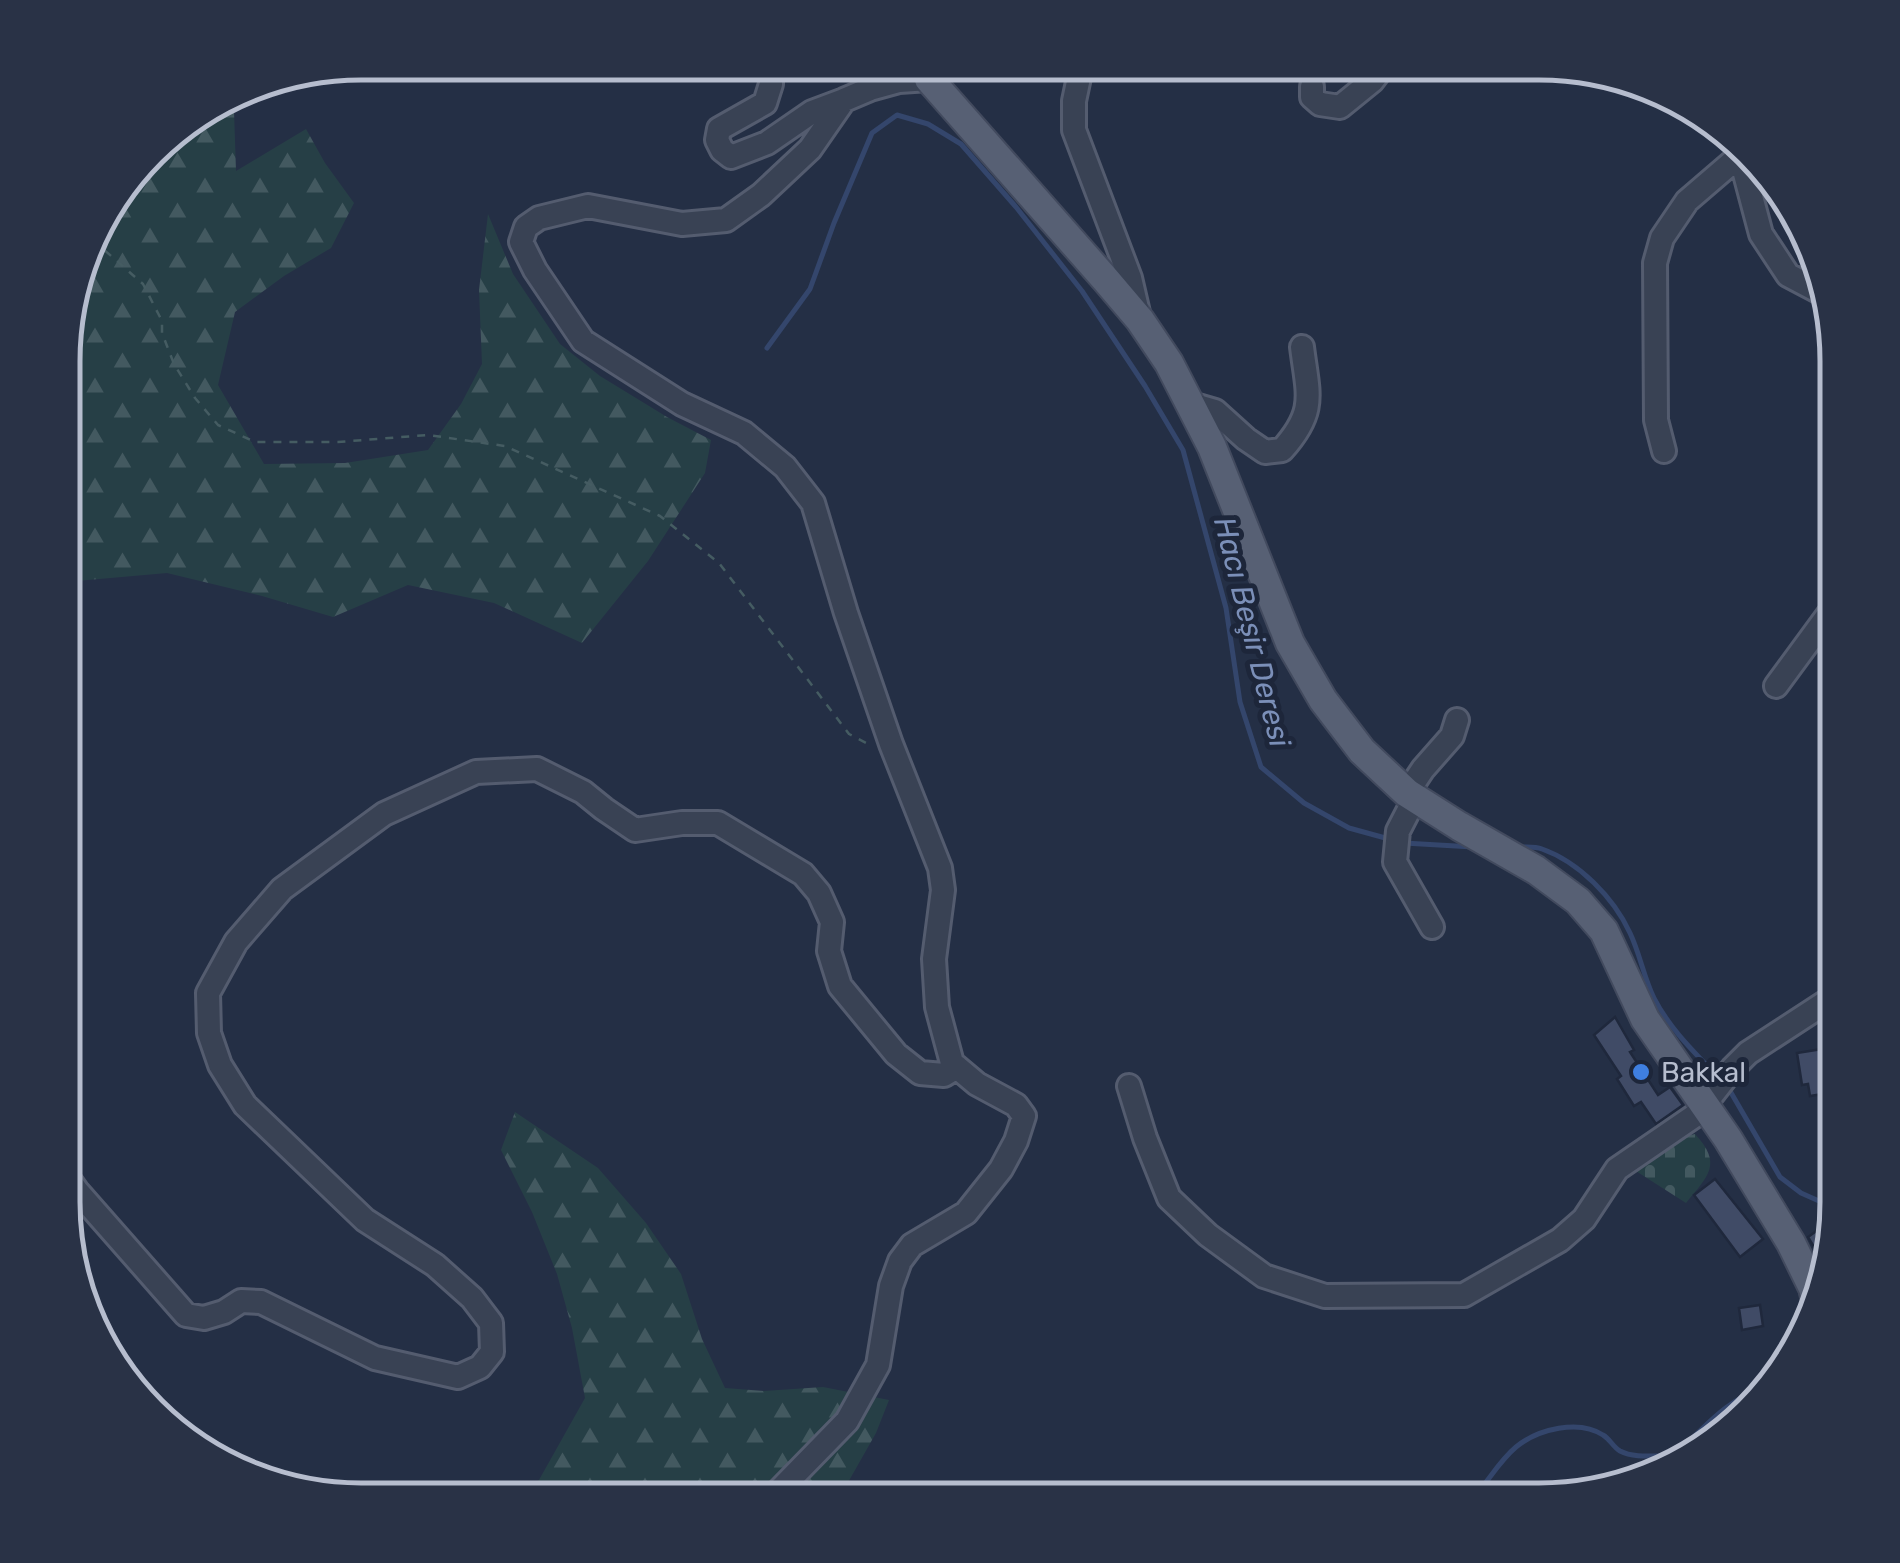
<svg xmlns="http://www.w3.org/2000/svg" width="1900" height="1563" viewBox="0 0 1900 1563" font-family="Rubik,sans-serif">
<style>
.forest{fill:url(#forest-firs)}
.cemetery{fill:url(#cemetery-stones)}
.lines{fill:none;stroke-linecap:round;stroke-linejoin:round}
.stream{stroke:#34466c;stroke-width:5}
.building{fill:#404b66;stroke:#1f283c;stroke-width:2.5}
.minor-casing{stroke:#545c6f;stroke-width:28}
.major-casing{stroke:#424a5e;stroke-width:32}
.path{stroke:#455c62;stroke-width:2.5;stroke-dasharray:8 8;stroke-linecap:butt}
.minor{stroke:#394254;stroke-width:22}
.major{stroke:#576074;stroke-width:28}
.shop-dot{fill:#3f7fe0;stroke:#1d263a;stroke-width:4}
.labels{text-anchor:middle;stroke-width:10;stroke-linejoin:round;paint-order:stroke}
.poi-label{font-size:28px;fill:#b6bdce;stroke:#1d263a;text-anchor:start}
.water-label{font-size:30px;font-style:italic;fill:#7b8fb8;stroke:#1d263a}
.rim{fill:none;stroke:#b6bdce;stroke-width:5}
</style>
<defs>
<pattern id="forest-firs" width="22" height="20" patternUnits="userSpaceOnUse" patternTransform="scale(2.5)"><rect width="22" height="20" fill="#263f46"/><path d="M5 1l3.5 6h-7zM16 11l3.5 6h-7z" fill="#435960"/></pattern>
<pattern id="cemetery-stones" width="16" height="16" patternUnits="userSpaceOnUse" patternTransform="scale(2.5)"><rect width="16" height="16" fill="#263f46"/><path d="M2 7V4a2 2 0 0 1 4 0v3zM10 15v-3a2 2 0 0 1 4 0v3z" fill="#435960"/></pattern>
</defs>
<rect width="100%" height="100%" fill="#242f45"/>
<path class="forest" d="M224,102L234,111L236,171L306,129L325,163L354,203L331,248L284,276L235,312L218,385L264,464L345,463L428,450L461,404L482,364L479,290L488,214L513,274L560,344L600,376L667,417L711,440L705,473L648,561L582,643L494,603L408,585L333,617L262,596L167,573L65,582V321L102,212L164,136Z
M515,1112L598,1168L646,1223L681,1274L702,1339L725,1388L764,1391L823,1387L889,1400L876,1433L838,1500H512L539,1480L585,1398L572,1328L557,1274L532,1212L501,1150Z"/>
<path class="cemetery" d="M1695,1134C1723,1164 1708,1176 1686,1203L1628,1166L1663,1142Z"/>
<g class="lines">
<path class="stream" d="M767,348L810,289L834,223L872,133L897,115L928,124L961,144L1016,207L1082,291L1145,386L1183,450L1226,608L1240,702L1261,767L1304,803L1349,828L1389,839
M1404,843L1473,847
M1519,847C1526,847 1535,846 1542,849C1579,862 1614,898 1630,933C1640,954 1644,978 1654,998C1669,1028 1695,1053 1718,1077
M1726,1084L1780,1177L1801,1193L1837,1209
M1471,1500C1487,1484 1498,1462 1516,1447C1538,1429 1579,1419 1603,1435C1610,1439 1613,1447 1620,1451C1635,1459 1657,1455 1674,1456C1709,1423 1724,1401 1771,1384"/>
</g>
<path class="building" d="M1615,1017L1634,1050L1630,1052L1658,1095L1670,1087L1683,1105L1656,1124L1641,1102L1634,1106L1617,1079L1621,1076L1594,1035Z
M1822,1049L1829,1093L1810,1096L1808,1084L1802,1085L1797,1053Z
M1715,1179L1763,1239L1740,1257L1694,1195Z
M1836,1226L1832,1240L1825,1266L1808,1237L1822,1227L1826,1233Z
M1760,1305L1763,1326L1742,1330L1739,1308Z"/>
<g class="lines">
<defs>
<path id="minor" d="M771,63V84L765,103L719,129L717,140L722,150L731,157L767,143L812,112L844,100
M1082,63L1074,101V130L1130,278L1139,317
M1312,87V97L1320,104L1340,107L1372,81L1386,63
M1744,145V170L1761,234L1788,275L1824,294
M1191,404L1215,411L1246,439L1265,452L1282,450C1317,411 1308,395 1302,347
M1664,451L1656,420L1655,263L1662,238L1687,201L1744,152
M1776,686L1837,603
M1407,793L1423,769L1452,736L1457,720
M1415,798L1398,831L1395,862L1432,927
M1129,1086L1145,1138L1169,1198L1208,1235L1264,1276L1325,1296L1464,1295L1560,1240L1584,1219L1617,1169L1706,1108
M1704,1105L1733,1068L1748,1053L1837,995
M63,1171L77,1191L186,1315L204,1318L224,1312L241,1301L261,1302L375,1358L458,1377L480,1367L492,1352L491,1323L472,1298L435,1265L365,1220L245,1105L220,1065L209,1033L208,993L236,942L282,889L384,814L476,772L537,769L583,792L604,809L635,830L682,823H718L803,874L819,893L832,922L829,951L840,986L896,1054L920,1073L944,1075L957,1067
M770,1500L847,1421L878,1365L891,1286L900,1261L912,1245L966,1213L1001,1169L1016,1141L1024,1116L1016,1105L977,1084L952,1063L937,1007L934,959L943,890L940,868L891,744L846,613L813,503L785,467L744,433L682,404L583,341L535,270L521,242L526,227L539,218L588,206L682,224L726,220L761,195L810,149L844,100L870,89L899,81L929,79"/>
<path id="major" d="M925,63L929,79L1106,280L1140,320L1169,363L1212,447L1290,643L1323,700L1362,751L1407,793L1459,826L1536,870L1578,901L1604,931L1645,1019L1728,1139L1791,1243L1813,1288L1816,1300"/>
</defs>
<use href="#minor" class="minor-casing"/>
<use href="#major" class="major-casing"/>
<path class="path" d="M93,240L143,284L162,321V333L174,364L195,398L218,425L255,442H338L428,435L505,446L660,516L719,563L849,734L870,745"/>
<use href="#minor" class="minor"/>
<use href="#major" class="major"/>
</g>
<circle class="shop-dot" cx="1641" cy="1072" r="10"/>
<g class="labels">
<g class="poi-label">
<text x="1661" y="1082">Bakkal</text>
</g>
<g class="water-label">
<text transform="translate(1252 632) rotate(76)" y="10">Hacı Beşir Deresi</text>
</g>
</g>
<path d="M0 0H1900V1563H0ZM361 80H1539A281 281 0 0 1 1820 361V1202A281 281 0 0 1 1539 1483H361A281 281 0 0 1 80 1202V361A281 281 0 0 1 361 80Z" fill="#293246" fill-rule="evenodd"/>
<path class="rim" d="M361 80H1539A281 281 0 0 1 1820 361V1202A281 281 0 0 1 1539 1483H361A281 281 0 0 1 80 1202V361A281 281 0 0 1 361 80Z"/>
</svg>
